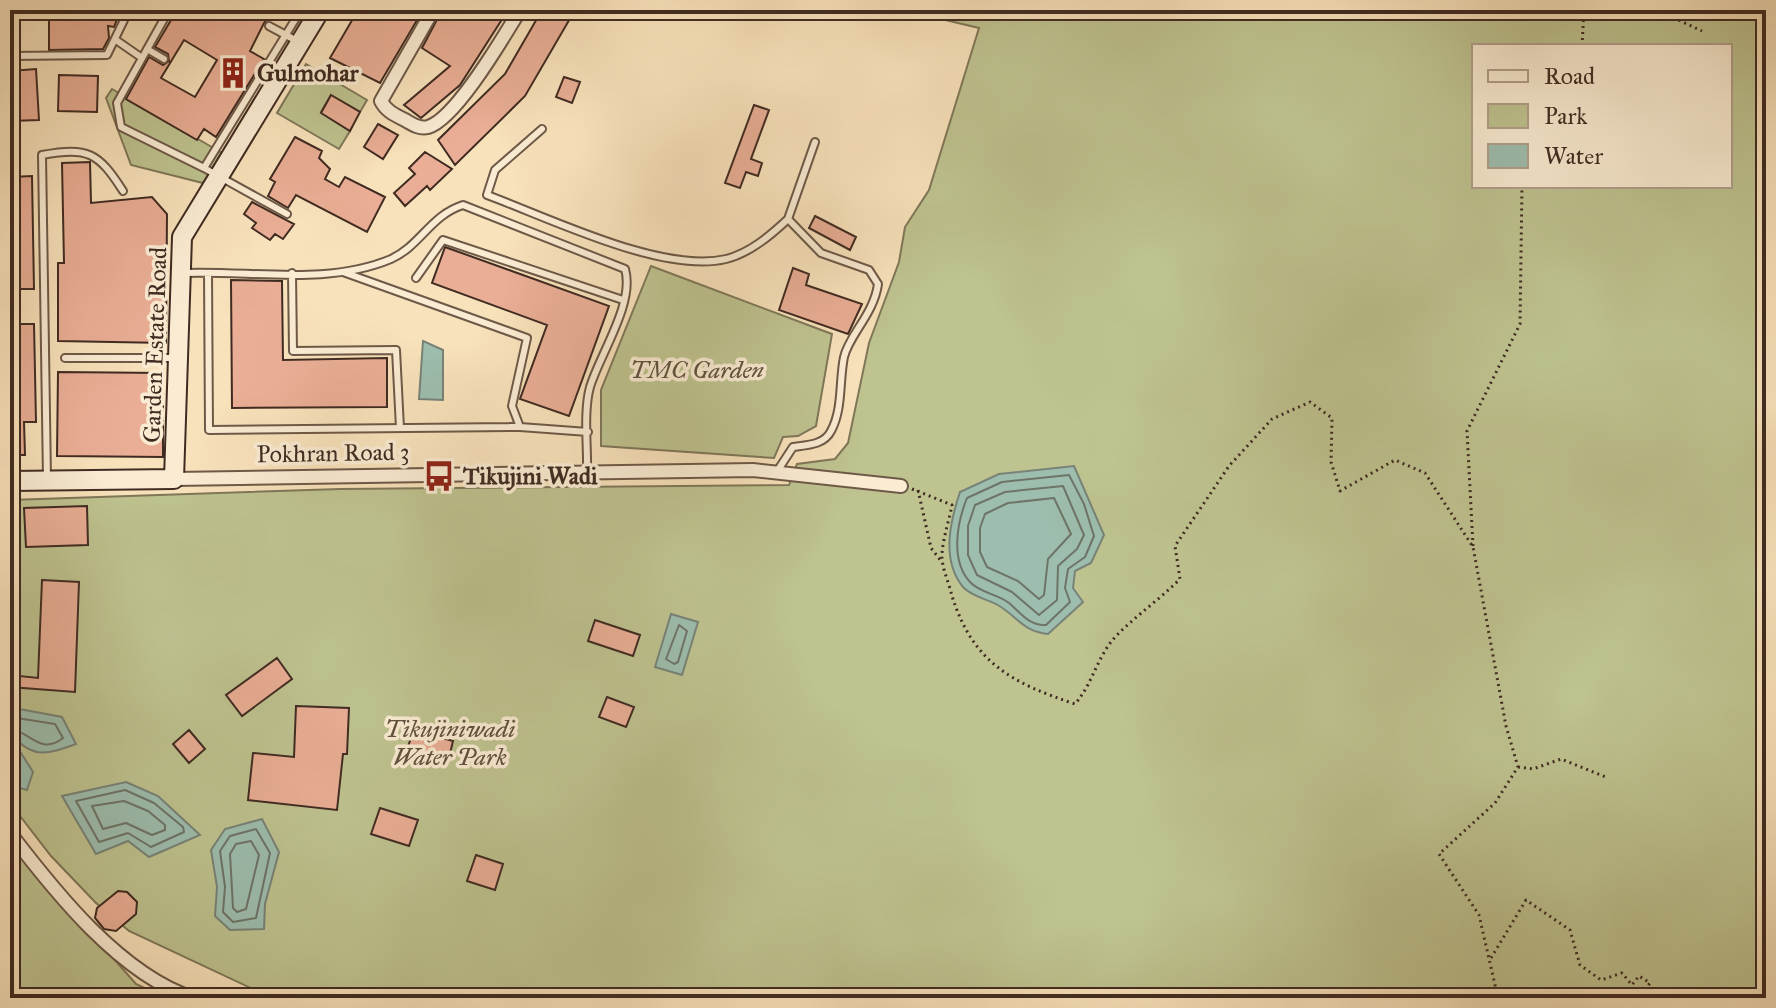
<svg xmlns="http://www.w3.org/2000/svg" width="1776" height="1008" viewBox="0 0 1776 1008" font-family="'IM FELL Great Primer',serif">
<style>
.green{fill:#bec390;stroke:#7f7759;stroke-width:2;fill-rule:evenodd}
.water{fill:#9dbeaf;stroke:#788377;stroke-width:2}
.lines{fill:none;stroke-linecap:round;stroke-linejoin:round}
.shore{stroke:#6e7468;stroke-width:2}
.building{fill:#e9ae95;stroke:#402b22;stroke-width:2;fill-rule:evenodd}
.lane-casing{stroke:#6e5948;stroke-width:10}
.street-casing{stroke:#6e5948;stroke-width:16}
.secondary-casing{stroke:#402b22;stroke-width:22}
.path{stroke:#402b22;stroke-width:3;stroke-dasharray:2 4;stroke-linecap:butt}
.lane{stroke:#faecd3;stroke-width:6}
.street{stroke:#faecd3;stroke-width:12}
.secondary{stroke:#faecd3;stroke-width:18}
.labels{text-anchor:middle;stroke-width:7;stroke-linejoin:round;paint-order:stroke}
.poi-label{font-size:24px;font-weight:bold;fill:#402b22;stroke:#faecd3;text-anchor:start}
.street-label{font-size:24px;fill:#402b22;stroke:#faecd3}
.park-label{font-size:24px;font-style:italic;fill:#60513e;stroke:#faecd3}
</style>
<rect width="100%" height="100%" fill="#f8e2bb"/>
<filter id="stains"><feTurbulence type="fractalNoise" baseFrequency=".0025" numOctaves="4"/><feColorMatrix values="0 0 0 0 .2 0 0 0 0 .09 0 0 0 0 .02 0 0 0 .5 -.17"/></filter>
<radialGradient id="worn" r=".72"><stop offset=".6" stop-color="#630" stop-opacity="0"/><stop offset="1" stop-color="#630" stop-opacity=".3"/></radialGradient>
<path class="green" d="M903,10H1766V998H272L129,931L96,903L51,856L10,803V500L340,489L789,485L797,464L835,459L848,443L869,343L899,262L905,227L929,190L979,28ZM1474,46H1730V186H1474Z
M306,64L367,100L360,112L331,95L321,112L350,131L339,149L277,113Z
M112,89L222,153L203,183L131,165L106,98Z
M651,266L832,334L816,426L798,436L783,437L774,458L601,446V390Z
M10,842L136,984L165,998H10Z"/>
<path class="water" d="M423,341L443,350V400L419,399Z
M1074,466L1104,535L1091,563L1075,571L1073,588L1083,602L1048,634C1025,632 1019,619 1001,607C990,599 973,598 963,587C941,560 950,522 960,492L999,474Z
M671,614L698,622L682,675L655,667Z
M14,708L62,717L76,744C46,755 32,759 10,733V714Z
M10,751L21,753L33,772L27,790L10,785Z
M126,782L158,796L200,835L149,857L128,841L96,854L62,796Z
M262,819L279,852L265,904L264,929L230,930L215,916L217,887L211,850L225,829Z"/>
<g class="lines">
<path class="shore" d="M1069,475L1084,504L1094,536L1085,557L1068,569L1065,588L1070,602L1046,625C1029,626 1021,613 1009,603C998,594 980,593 970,582C950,560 957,523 967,498L1002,482Z
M1063,486L1084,535L1077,549L1058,566L1057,600L1039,615L1012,592L977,575L968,555V526L975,505L1005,492Z
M1054,498L1071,534L1048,559L1044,595L1039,599L1018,581L987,567L980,552V528L985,514L1008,503Z
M679,625L687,631L678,662L674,664L666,659Z
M10,717L55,724L63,738C40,756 30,731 10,729
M125,790L154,803L183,827L184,832L151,847L128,833L99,842L76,801Z
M124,801L148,811L165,825V830L152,835L126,823L103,829L92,806Z
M256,829L270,853L256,918L233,922L223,912L225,887L220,851L230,836Z
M251,841L259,855L246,909L237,912L233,908L230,854L236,844Z"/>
</g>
<path class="building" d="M49,10H116V22L114,27L108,26L109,38L103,49L49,50Z
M177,10H275L264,23L250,51L264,59L216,137L204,129L197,140L126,99L149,57L163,65L169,61L168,54L155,47ZM184,40L217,60L195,97L161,78Z
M358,10H423L380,83L330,58Z
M442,10H508L460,85L421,118L404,105L450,66L422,48Z
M542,10H575L525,96L455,165L438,140L505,74Z
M36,69L39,120L10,121V71Z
M59,75L98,76L97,112L58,111Z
M564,77L580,82L572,103L556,97Z
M331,95L360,112L350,131L321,113Z
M754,105L769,110L751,159L762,163L758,176L746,172L740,188L725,183Z
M378,124L398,135L383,159L364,147Z
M295,137L322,151L319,158L330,169L325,179L339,187L345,177L385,197L367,232L296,195L288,208L268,196L275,182L270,179Z
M425,152L452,169L430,190L427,186L405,206L394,193L415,174L409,168Z
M90,162L91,203L152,197L167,214L166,343L58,341V263H64L62,163Z
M32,176L34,289H10V177Z
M252,202L294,224L283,239L275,234L270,240L252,228L256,223L244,214Z
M815,216L856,237L850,250L809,228Z
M445,247L609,306L569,416L520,399L547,325L432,283Z
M793,268L809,274L806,285L862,304L848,334L779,310Z
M231,280L282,281L283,360L387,358V407L232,408Z
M10,324H34L36,422H24L25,455H10Z
M58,372L163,373V457L57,456Z
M87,506L88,545L26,547L24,508Z
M42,580L79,582L75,692L10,687V675L38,678Z
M595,620L640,635L633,656L588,641Z
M277,658L292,679L242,716L226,695Z
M607,697L634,707L626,727L599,717Z
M296,706L349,708L347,754H343L337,810L248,800L253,753L294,757Z
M189,730L205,749L189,763L173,744Z
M413,730L453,741L448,762L407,751Z
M380,808L418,820L409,846L371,834Z
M476,855L503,864L495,890L467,881Z
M118,891L127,892L137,902L136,914L116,931L104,929L95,918L97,908Z"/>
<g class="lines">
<defs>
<path id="lane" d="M169,10L117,103L121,127L204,168
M269,26L297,41
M116,40L142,58
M147,49L164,59
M10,56L107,55L124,20L123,10
M542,129L495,170L487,195C550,218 662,274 726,259C750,253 771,235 788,219
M287,214L204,168L301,10
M343,272L527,338L512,406L520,427L588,432
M183,273C250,270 327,286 391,259C420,246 431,215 463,205L625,269C635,303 600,354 590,387C583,413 588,448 587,475
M208,273L209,430L520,427
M292,273L293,351L396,350L400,428
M416,278L443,240L623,300
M65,358H174
M776,473L793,447C807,445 824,445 831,431C843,409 839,381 844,357C849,335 874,314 878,284L869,270L821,253L788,219L815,142
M47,479L42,155C88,147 98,152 123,191"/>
<path id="street" d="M433,10L381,101C386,111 395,115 405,120C412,124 419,129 428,127C456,119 504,36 520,10
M174,479L753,470L901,486
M10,833C55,892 121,975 193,998"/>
<path id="secondary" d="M10,481L174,479L182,237L320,10"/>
</defs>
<use href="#lane" class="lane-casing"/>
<use href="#street" class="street-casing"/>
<use href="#secondary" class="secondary-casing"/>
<path class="path" d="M1657,10L1702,31
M1582,46L1584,10
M912,489L952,505C949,521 943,538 942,554C941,566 949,583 952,596C973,663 1012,683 1075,704C1094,682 1097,655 1118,634C1137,615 1160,599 1180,579L1175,546L1229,466L1272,419L1310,402L1332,418L1331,462L1340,491L1395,460L1425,473L1473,547L1506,726L1518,767L1495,803L1439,854L1479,915L1498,998
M918,490L931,548L941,561
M1473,546L1467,431L1520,324L1522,186
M1518,767L1533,769L1561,759L1608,778
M1766,902V905
M1491,958L1526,900L1570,930L1580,965L1601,980L1622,973L1632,985L1639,976L1650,983L1641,995L1647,998
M1765,998L1766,950"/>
<use href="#lane" class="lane"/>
<use href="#street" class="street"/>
<use href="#secondary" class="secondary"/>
</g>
<defs>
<symbol id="building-bare" viewBox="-9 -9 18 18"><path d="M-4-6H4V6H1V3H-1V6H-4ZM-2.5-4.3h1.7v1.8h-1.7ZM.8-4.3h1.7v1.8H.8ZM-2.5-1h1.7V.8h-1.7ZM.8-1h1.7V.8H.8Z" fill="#8f2418" stroke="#faecd3" stroke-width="2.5" paint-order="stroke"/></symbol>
<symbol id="bus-bare" viewBox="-9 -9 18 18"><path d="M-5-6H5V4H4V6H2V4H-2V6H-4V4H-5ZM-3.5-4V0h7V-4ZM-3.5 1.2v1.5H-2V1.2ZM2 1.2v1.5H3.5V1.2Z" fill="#8f2418" stroke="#faecd3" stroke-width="2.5" paint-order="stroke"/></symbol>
</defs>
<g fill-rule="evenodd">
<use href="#building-bare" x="211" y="51" width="44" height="44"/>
<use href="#bus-bare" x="417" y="454" width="44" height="44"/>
</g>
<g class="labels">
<g class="poi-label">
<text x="257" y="81">Gulmohar</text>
<text x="463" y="484">Tikujini Wadi</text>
</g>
<g class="street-label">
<text transform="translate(155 345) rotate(-88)" y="8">Garden Estate Road</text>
<text transform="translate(333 453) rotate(-1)" y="8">Pokhran Road 3</text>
</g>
<g class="park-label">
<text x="697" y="378">TMC Garden</text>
<text x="450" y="737">Tikujiniwadi<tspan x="450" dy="28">Water Park</tspan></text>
</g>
</g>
<rect width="1776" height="1008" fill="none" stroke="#f8e2bb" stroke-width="40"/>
<rect x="12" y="12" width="1752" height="984" fill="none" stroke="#402b22" stroke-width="4"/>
<rect x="20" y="20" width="1736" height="968" fill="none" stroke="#402b22" stroke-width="2"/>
<rect x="1472" y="44" width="260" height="144" fill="#faecd3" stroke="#b09f8c" stroke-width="2"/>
<rect x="1488" y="70" width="40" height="12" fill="#faecd3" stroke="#b09f8c" stroke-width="2"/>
<text x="1544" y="84" font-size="24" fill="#402b22">Road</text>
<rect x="1488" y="104" width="40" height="24" fill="#bec390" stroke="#b09f8c" stroke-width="2"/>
<text x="1544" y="124" font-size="24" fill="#402b22">Park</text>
<rect x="1488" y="144" width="40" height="24" fill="#9dbeaf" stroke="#b09f8c" stroke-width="2"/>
<text x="1544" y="164" font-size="24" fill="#402b22">Water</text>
<rect width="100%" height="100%" filter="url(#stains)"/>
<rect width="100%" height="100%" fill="url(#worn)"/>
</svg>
